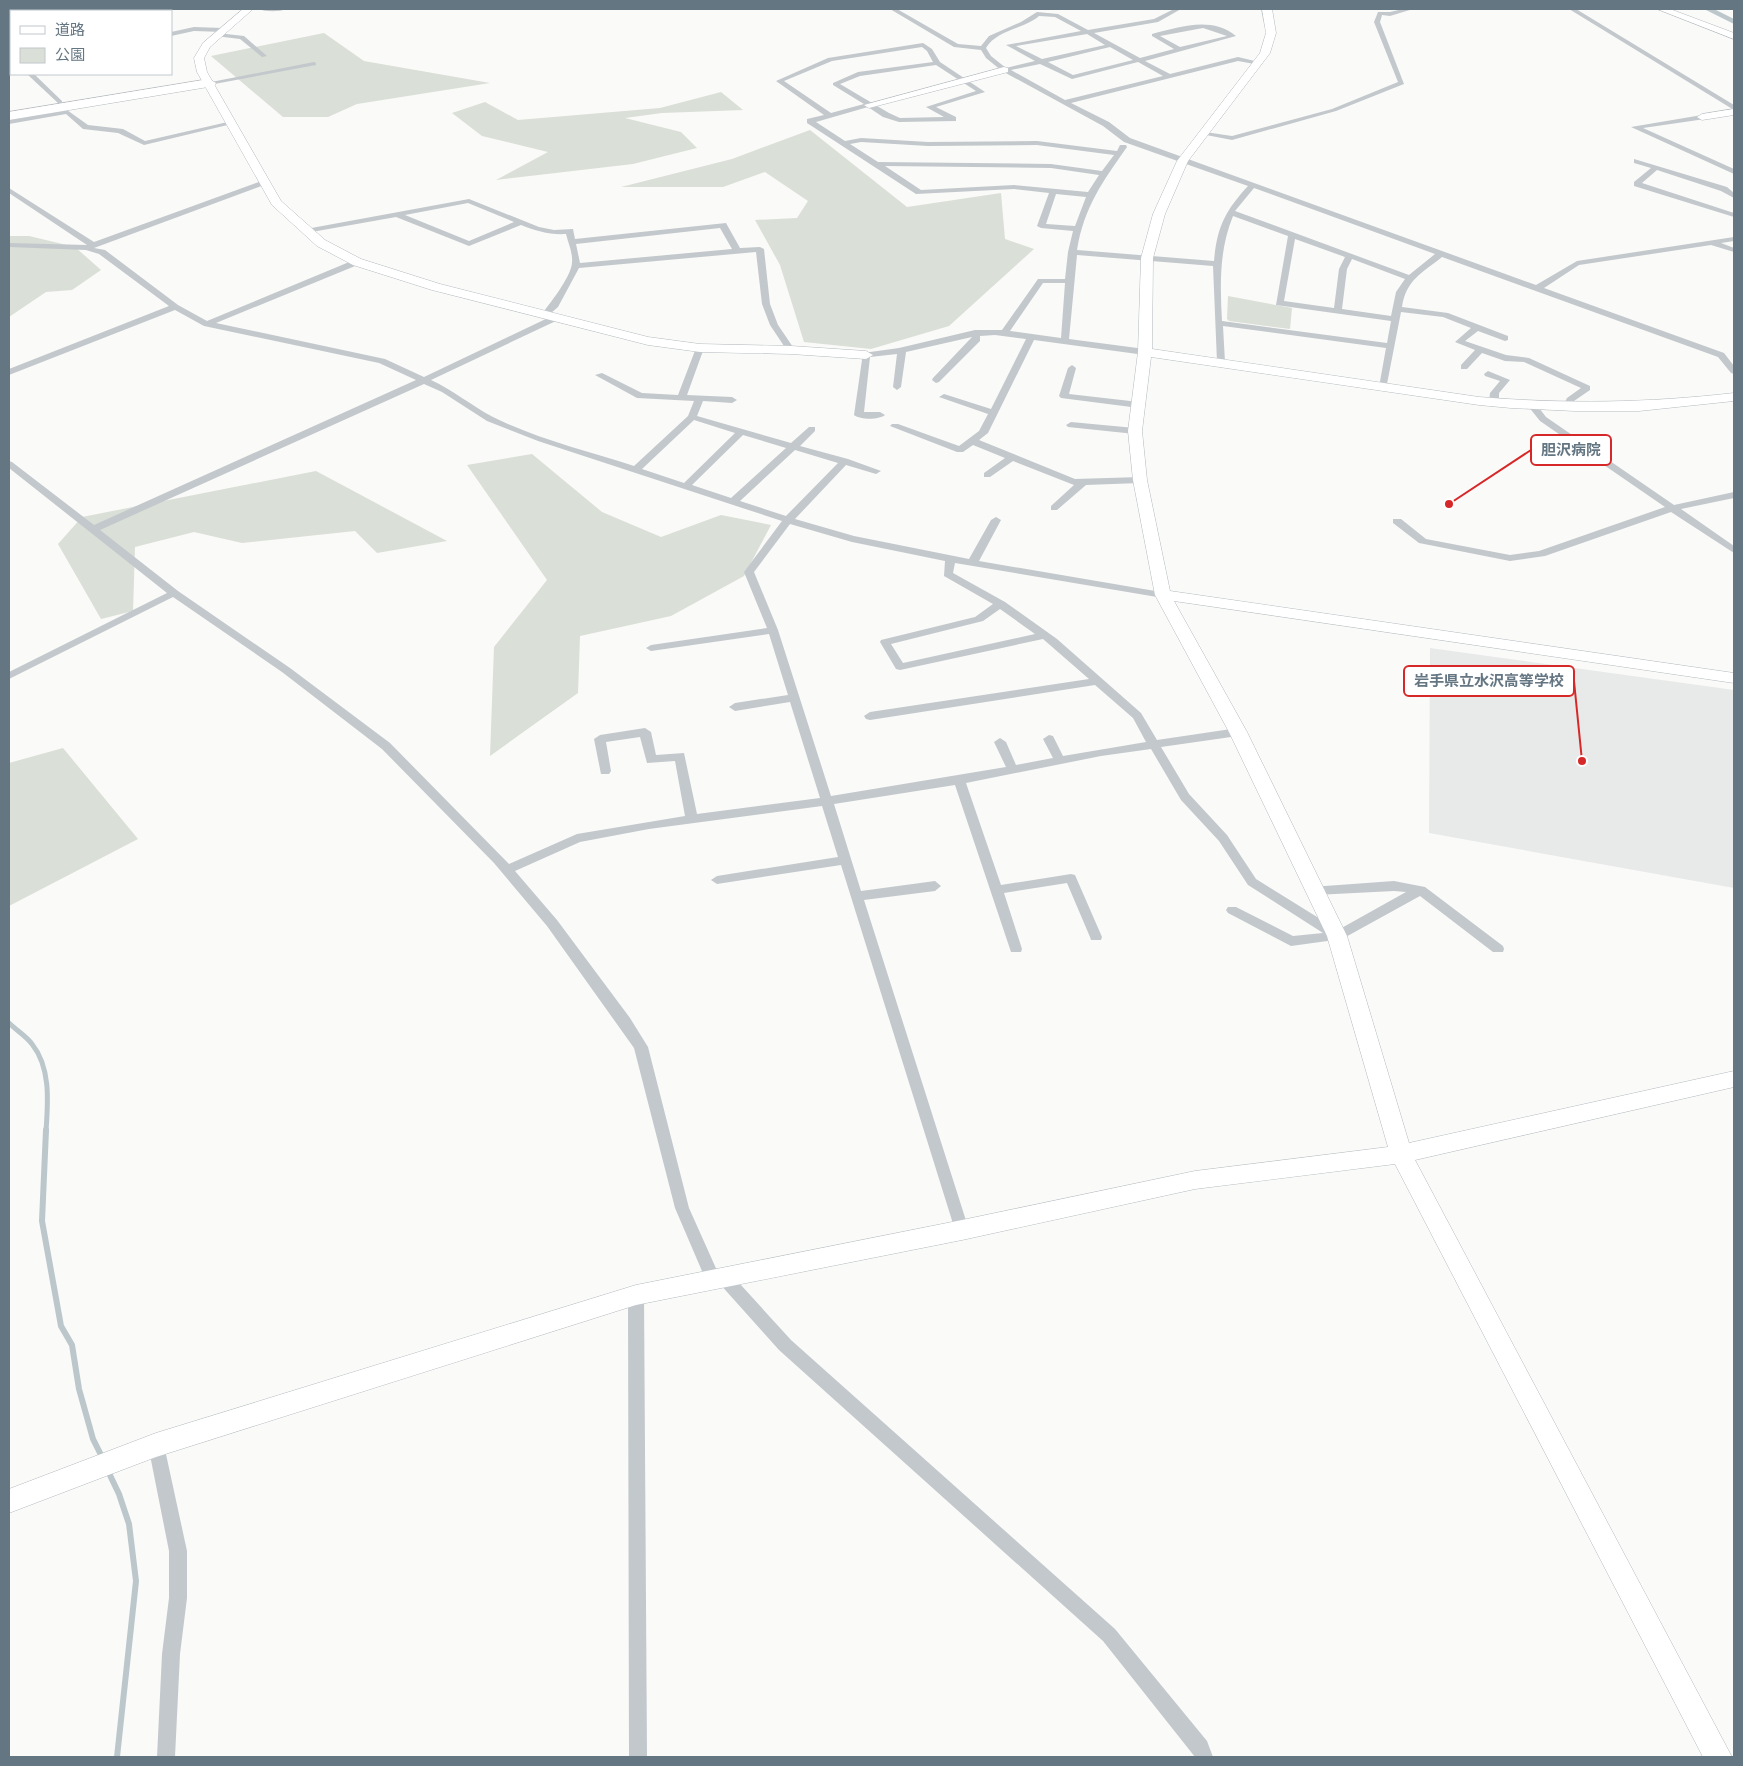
<svg xmlns="http://www.w3.org/2000/svg" width="1743" height="1766" viewBox="0 0 1743 1766" font-family="Barlow,'Noto Sans JP',sans-serif">
<style>
.built{fill:#e8e9e9}
.green{fill:#dadfd7}
.lines{fill:none;stroke-linecap:round;stroke-linejoin:round}
.stream-far1{stroke:#bbc7cb;stroke-width:5}
.stream{stroke:#bbc7cb;stroke-width:6}
.canal{fill:#bbc7cb;fill-rule:evenodd}
.secondary-casing{stroke:#b3babf;stroke-width:1}
.highway-casing{stroke:#b4b9bd;stroke-width:1}
.street{fill:#c3c8cc;fill-rule:evenodd}
.secondary{fill:#fff;fill-rule:evenodd}
.highway{fill:#fff;fill-rule:evenodd}
.leader{fill:none;stroke:#d62828;stroke-width:2}
.callout-dot{fill:#d62828;stroke:#fff;stroke-width:2}
.callout{fill:#fff;stroke:#d62828;stroke-width:2}
.callout-label{font-size:15px;text-anchor:middle;font-weight:bold;fill:#657683}
</style>
<rect width="100%" height="100%" fill="#fafaf8"/>
<path class="built" d="M1430,648L1734,690V888L1429,833Z"/>
<path class="green" d="M324,33L364,61L490,83L357,104L328,117H283L211,56Z
M721,92L743,110L662,113L625,118L681,132L697,148L633,164L496,180L548,152L482,136L452,113L485,102L518,120L660,108Z
M810,130L907,207L1001,193L1005,239L1034,249L949,326L871,349L804,342L780,265L755,220L797,218L808,201L765,172L723,187H621L732,159Z
M9,236H29L75,247L101,270L72,290L46,292L9,317Z
M1228,296L1292,308L1290,329L1229,321L1227,319Z
M532,454L602,512L661,537L721,515L771,525L744,576L671,616L580,636L578,693L490,756L494,647L547,580L467,465Z
M316,471L447,541L377,553L355,531L242,543L194,532L135,547L133,611L101,619L58,544L82,517Z
M63,748L138,839L9,906V763Z"/>
<g class="lines">
<path class="stream-far1" d="M9,1023C16,1030 26,1036 32,1044C51,1068 48,1102 46,1131"/>
<path class="stream" d="M46,1130L42,1221L61,1326L72,1345L79,1389L93,1439L103,1459
M107,1469L119,1494L129,1524L136,1581L117,1757"/>
<path class="canal" d="M1704,9H1714L1734,19V24Z"/>
<defs>
<path id="secondary" d="M243,9H253L210,47L204,58L207,72L281,201L325,240L361,259L440,284L648,337L700,344L791,346L866,351L873,355L866,359L791,354L700,352L648,345L432,290L353,265L317,246L272,205L197,72L194,58L203,43Z
M1262,9H1272L1276,33L1270,53L1188,161L1165,214L1153,258L1152,349L1479,397C1568,404 1646,403 1734,393V401L1639,411H1575L1511,408L1479,405L1151,357L1142,431L1147,480L1170,591L1734,673V683L1174,601L1247,732L1347,936L1409,1143L1734,1071V1087L1415,1160L1732,1757H1703L1395,1164L1195,1189L962,1240L636,1305L156,1457L9,1513V1489L156,1433L636,1285L962,1220L1195,1171L1388,1147L1327,936L1229,732L1155,595L1133,480L1128,431L1138,352L1141,258L1153,214L1177,161L1260,53L1266,33Z
M1657,9H1670L1734,33V39Z
M1004,67L1008,68V72L869,108L864,105Z
M1734,109V115L1702,120L1697,117L1702,114Z"/>
<path id="highway" d="M209,79L216,83L214,86L9,120V112Z"/>
</defs>
<use href="#secondary" class="secondary-casing"/>
<use href="#highway" class="highway-casing"/>
<path class="street" d="M259,9H286C280,12 265,12 259,9Z
M890,9H897L958,44L981,46L989,36L1021,22L1037,12L1058,14L1088,30L1154,19L1174,9H1181L1158,22L1094,33L1140,58L1174,49L1152,36V34C1180,27 1211,16 1236,36L1145,61L1170,74L1238,57L1263,63L1260,65L1238,61L1071,103L1109,122L1130,138L1536,285L1577,261L1734,237V241L1721,243L1734,248V252L1711,245L1579,265L1544,288L1724,353L1734,366V374L1731,373L1718,357L1442,257C1422,273 1406,280 1402,307L1448,313L1508,336V340L1505,341L1478,331L1465,341L1506,355L1529,358L1590,386V390L1574,401L1571,408L1568,409L1563,406L1567,398L1581,388L1524,362L1505,361L1482,353L1467,369H1461V365L1475,350L1455,342L1471,328L1443,317L1401,312L1386,389L1379,387L1386,348L1223,326L1225,362L1221,365L1217,362L1213,266L1077,255L1069,339L1145,349L1149,352L1145,355L1034,340L988,433L979,440L1075,479L1140,477L1145,480L1140,483L1086,485L1057,510H1051V506L1074,485L1013,461L990,477H984V473L1005,458L973,445L963,452H957L890,426L892,424H898L959,446L979,431L988,414L939,397L944,394L991,409L1026,339L995,335L980,336V341L939,382L936,383L932,380L933,378L972,337L906,352L901,387L897,390L893,387L897,354L870,357L864,412H880L885,415C878,420 861,420 854,415L863,353L899,348L975,330H1002L1038,279H1065L1068,252L1073,231L1041,228L1037,226L1049,193L1014,189L916,194L807,123V119L824,115L776,81L828,58L923,43L932,49L940,62L985,92L936,107L956,117V121L899,122L883,117L868,107L816,122L845,141L861,138L928,142L1037,141L1117,151L1120,145H1126L1127,147C1103,181 1084,207 1077,250L1214,261C1217,227 1225,211 1248,186L1124,142L1103,126L1002,71L986,58L981,50L954,47ZM1039,16L1055,17L1081,31L1006,45L1035,61L1006,68L991,56L986,48C996,30 1024,29 1039,16ZM1203,28L1227,36L1180,47L1160,36ZM1087,34L1105,45L1042,59L1016,46ZM922,47L927,51L933,62L858,72L833,83V85L864,104L831,113L784,81L832,61ZM1110,47L1133,60L1073,75L1048,62ZM1138,62L1163,76L1065,100L1011,70L1040,64L1072,79ZM936,65L976,91L926,107L944,117L900,118L889,113L840,84L860,76ZM861,142L928,146L1037,145L1114,155L1102,171L1051,164L878,162L850,144ZM885,166L1051,168L1099,175L1088,192L1014,185L921,190ZM1254,188L1435,254L1409,275L1235,211ZM1056,194L1086,197L1075,226L1046,224ZM1233,216L1288,236L1276,305L1391,321L1387,343L1222,321C1220,285 1219,250 1233,216ZM1295,239L1345,257L1339,269L1334,308L1284,301ZM1352,259L1405,279L1396,292L1391,316L1342,309L1347,269ZM1043,283H1065L1061,338L1010,331Z
M1403,9H1413L1390,16L1382,15L1380,22L1404,84L1336,111L1232,140L1201,134L1205,132L1232,136L1332,109L1398,82L1374,22L1378,12H1390Z
M1569,9H1576L1734,105V110Z
M194,27L223,28L226,30L223,32L194,31L171,36V32Z
M217,33L244,36L267,56L262,57L240,39L215,36V34Z
M314,62L316,63V65L209,85L206,83Z
M9,64H11V68H9Z
M27,74H34L62,101V103H58Z
M67,110L88,125L123,129L145,141L232,121L236,123L144,145L118,133L83,129L66,114L9,124V120Z
M1702,115L1706,117L1705,119L1643,128L1734,169V174L1631,127Z
M1634,159L1727,187L1734,193V198L1721,191L1657,170L1642,183L1734,213V217L1634,186V182L1651,168L1634,163Z
M264,180L268,182L267,184L94,248L105,250L178,305L207,321L354,260H360V264L216,323L385,359L424,377L552,316H558V320L431,380C453,390 472,406 493,417C537,439 588,451 634,466L688,416L694,401L637,398L595,375L602,373L642,393L678,395L696,348L703,346L704,348L687,395L732,397L737,400L732,403L703,401L697,416L791,443L809,427H815V431L800,446L848,459L881,471L876,474L846,465L795,519L854,536L969,559L991,520L996,517L1001,520L979,561L1167,593L1168,595L1163,598L955,563L953,573L1005,602L1057,639L1141,713L1157,740L1238,728L1242,729L1244,732L1242,735L1238,736L1161,747L1189,794L1227,835L1256,879L1338,930L1406,892L1394,891L1315,895L1311,893L1309,890L1311,887L1394,881L1425,887L1503,946L1504,949L1503,952H1493L1420,896L1342,939L1291,946L1228,913L1226,910L1228,907H1236L1293,936L1323,933L1248,885L1219,841L1181,800L1151,749L1101,756L966,783L1001,885L1071,874L1075,875L1102,937L1101,940H1091L1090,937L1067,883L1004,893L1022,949L1021,952H1011L955,785L834,804L861,891L935,881L941,886L935,891L864,900L969,1230L967,1235L962,1236L957,1235L955,1230L841,865L717,884L711,880L717,876L838,857L822,806L649,829L580,842L515,871L557,920L630,1018L648,1047L689,1208L719,1275L725,1271L730,1273L791,1340L1115,1629L1207,1741L1213,1757H1195L1103,1641L779,1350L719,1283L713,1287L708,1285L675,1208L634,1048L547,926L494,863L382,749L282,672L173,597L9,679V672L167,593L9,468V461L12,462L94,525L416,380L379,363L204,326L175,310L9,375V369L169,306L99,254L86,250L9,247V243L87,245L9,193V188L94,242ZM424,384L442,392L487,421L538,441L782,521L744,572L767,628L651,645L646,648L651,651L769,634L788,695L735,703L729,707L735,711L790,702L820,798L697,814L684,753L656,755L651,732L645,728L600,735L594,739L601,774H609L611,771L606,742L640,737L647,763L675,761L685,816L577,834L509,864L390,743L290,668L178,591L100,530ZM694,420L735,433L684,483L642,469ZM743,435L786,448L731,498L692,485ZM795,450L838,463L786,516L740,501ZM790,524L852,542L945,561L944,576L993,604L975,617L881,640L880,642L896,669L900,670L1043,639L1089,679L870,712L864,716L866,719L870,720L1095,685L1133,718L1146,742L1063,756L1053,736L1049,735L1043,739L1053,758L1016,765L1006,742L1000,738L994,742L1006,767L831,796L778,630L754,572ZM1000,609L1035,634L903,663L891,644L983,621Z
M469,199L539,227L554,230L573,229L575,239L726,223L740,248L760,247L764,249L770,304L778,325L795,350L788,352L770,325L762,304L756,252L579,268L558,307L544,319L540,316C549,305 571,277 572,263C573,252 568,243 566,234C550,235 536,231 521,225L469,246L396,217L306,233L302,231L306,229ZM468,203L514,222L469,241L405,215ZM720,228L732,249L580,263L576,244Z
M1072,365L1076,368L1069,394L1139,402L1144,405L1139,408L1061,398L1059,396L1068,368Z
M1488,371L1510,380L1499,393V402L1494,405L1489,402L1490,393L1500,381L1485,376L1484,374Z
M1533,403L1536,404L1546,417L1674,505L1734,492V498L1681,509L1734,546V553L1671,512L1545,556L1510,561L1419,543L1393,523V519H1401L1426,539L1510,555L1539,551L1665,507L1540,421L1528,406Z
M1071,422L1135,428L1140,431L1135,434L1068,427L1066,425Z
M636,1288L641,1290L644,1295L647,1757H629L628,1295L631,1290Z
M156,1437L162,1439L164,1445L187,1551V1598L180,1654L175,1757H157L162,1654L169,1598V1551L148,1445L150,1439Z"/>
<use href="#secondary" class="secondary"/>
<use href="#highway" class="highway"/>
</g>
<path class="leader" d="M1449 504L1531 450M1582 761L1574 681"/>
<g class="callout-dot">
<circle cx="1449" cy="504" r="5"/>
<circle cx="1582" cy="761" r="5"/>
</g>
<g class="callout">
<rect x="1531" y="435" width="80" height="30" rx="5"/>
<rect x="1404" y="666" width="170" height="30" rx="5"/>
</g>
<g class="callout-label">
<text x="1571" y="455">胆沢病院</text>
<text x="1489" y="686">岩手県立水沢高等学校</text>
</g>
<rect width="1743" height="1766" fill="none" stroke="#657683" stroke-width="20"/>
<rect x="10" y="10" width="162" height="65" fill="#ffffff" stroke="#c1c8cd"/>
<rect x="20" y="26" width="25" height="8" fill="#ffffff" stroke="#c1c8cd"/>
<text x="55" y="35" font-size="15" fill="#657683">道路</text>
<rect x="20" y="48" width="25" height="15" fill="#dadfd7" stroke="#c1c8cd"/>
<text x="55" y="60" font-size="15" fill="#657683">公園</text>
</svg>
